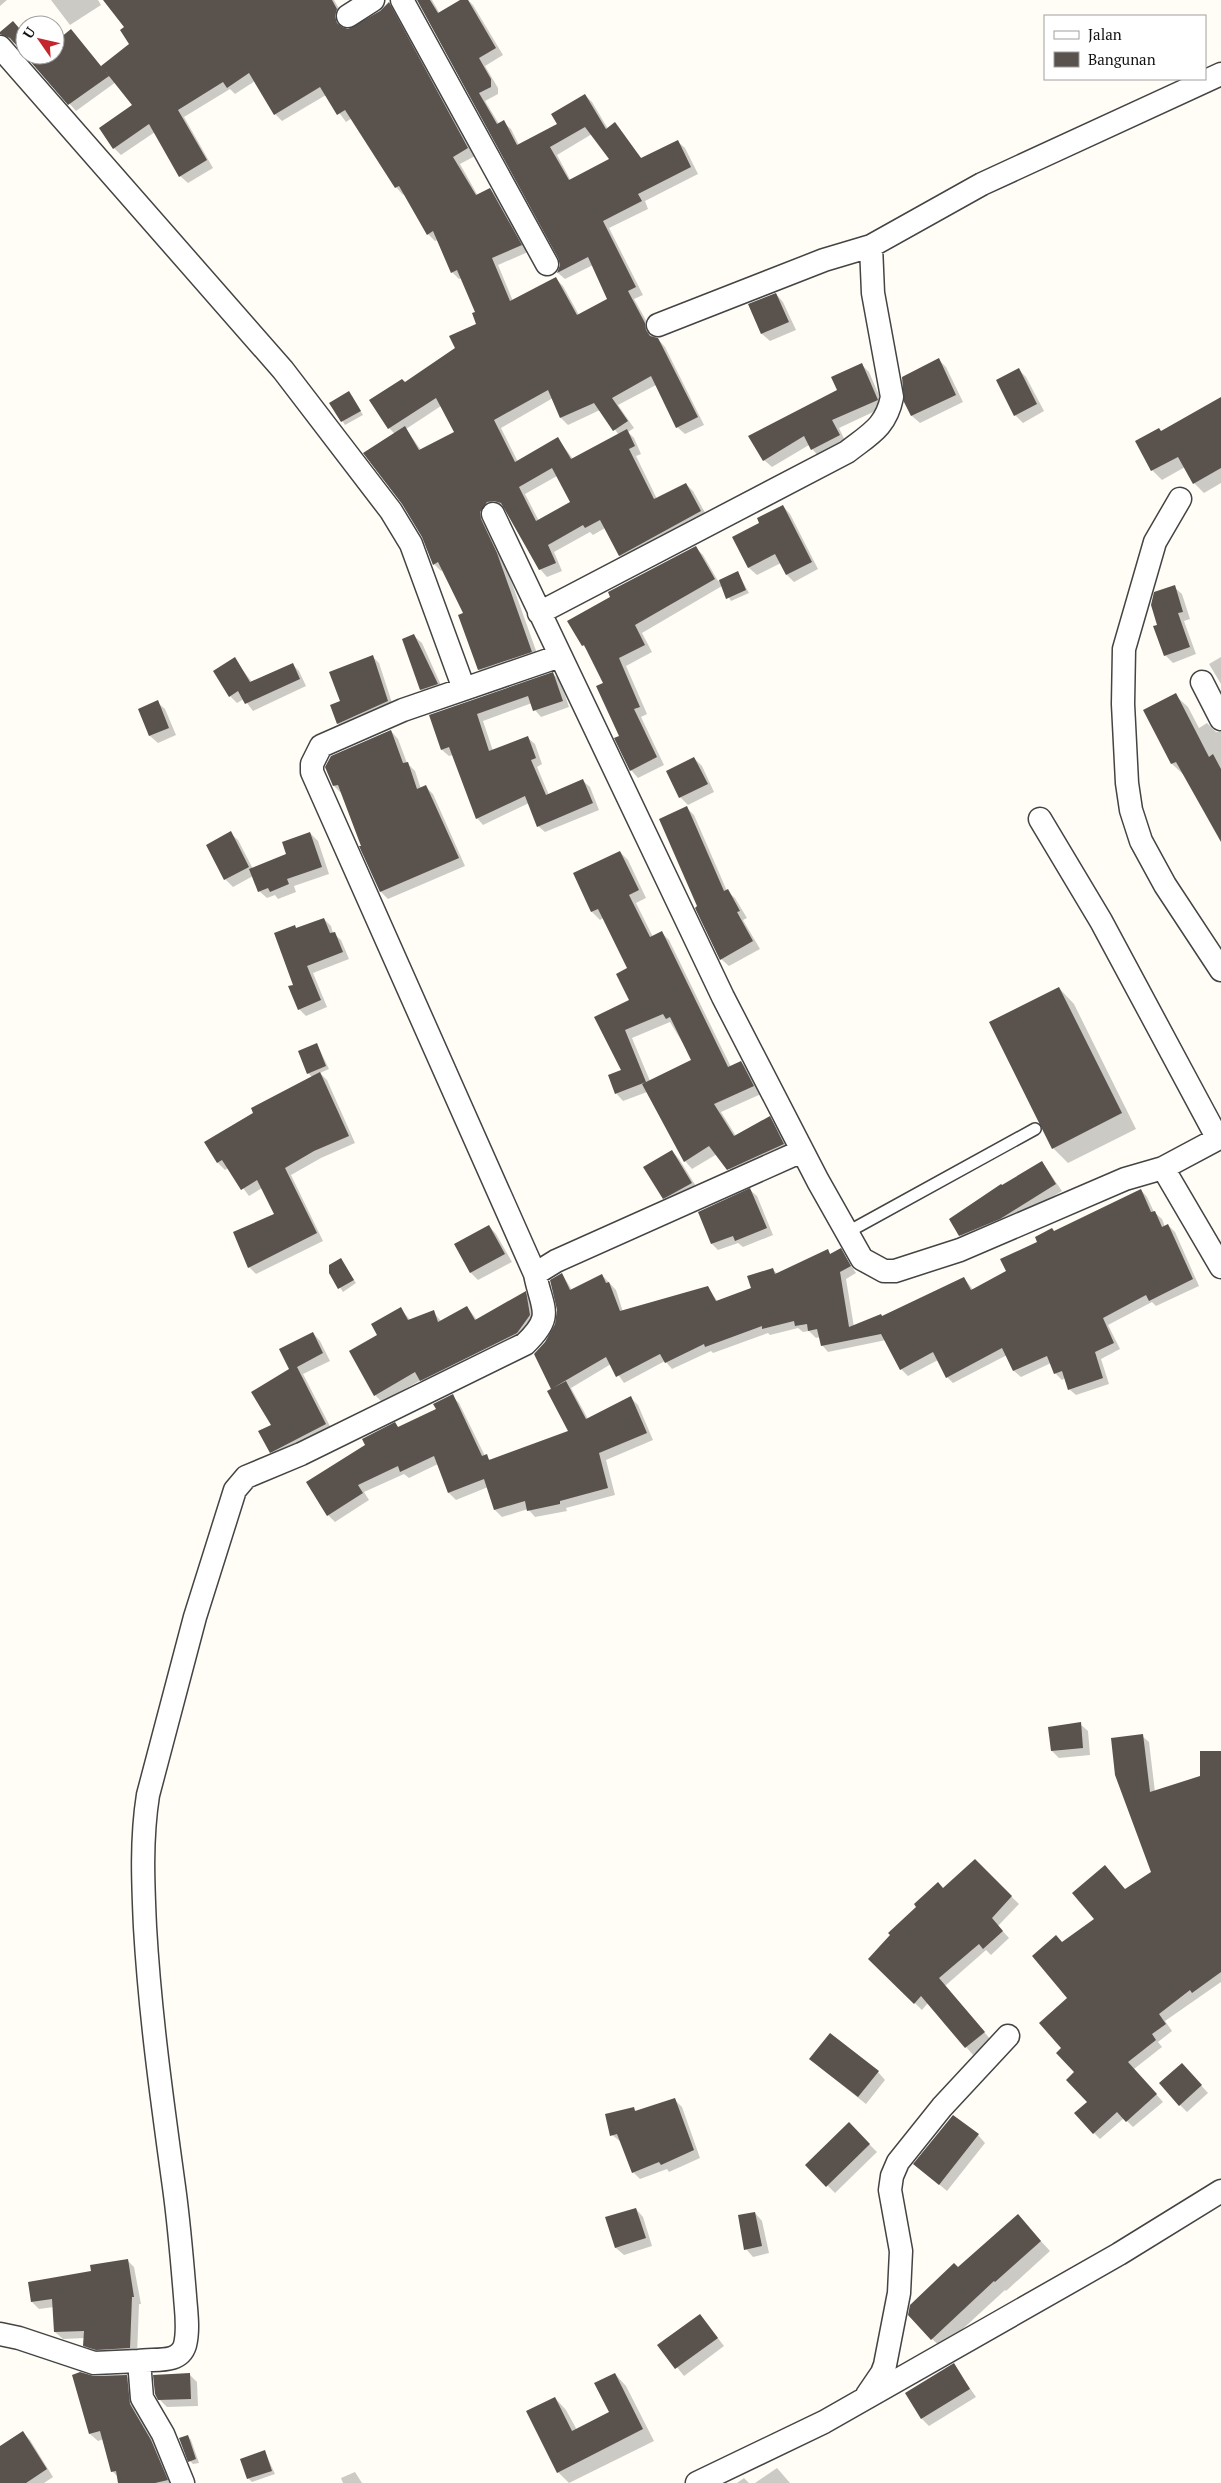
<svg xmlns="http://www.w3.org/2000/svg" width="1221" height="2483" viewBox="0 0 1221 2483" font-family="'PT Serif',serif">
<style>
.shadow{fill:#0003;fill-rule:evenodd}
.building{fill:#5a524d;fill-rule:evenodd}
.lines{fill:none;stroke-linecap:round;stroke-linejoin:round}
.lane-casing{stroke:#444;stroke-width:14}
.street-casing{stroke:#444;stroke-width:25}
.lane{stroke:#fff;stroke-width:11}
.street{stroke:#fff;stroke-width:22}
</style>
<rect width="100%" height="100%" fill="#fffdf5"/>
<path class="shadow" d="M0,0H7L0,6Z
M51,0H98L101,5L70,25Z
M105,0H334L344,17L343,29L348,30L381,12L389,4L396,11L475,156L460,164L478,196L490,189L497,196L528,252L498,265L513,301L555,278L563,286L579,315L609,300L593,265L565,279L558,273L561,265L560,257L418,0H432L440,14L463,0H468L473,5L503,55L485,66L498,88V94L485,101L499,124L503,122L511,129L519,145L559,124L585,95L592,102L608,129L614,124L642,159L677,141L685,148L698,174L645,201L648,209L609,228L643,295L634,299L652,331L653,338L658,339L665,347L704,425L685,434L677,427L656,385L618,405L634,428L628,432L634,438L641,454L636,456L657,499L686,484L693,491L708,518L627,563L620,556L605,528L593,535L590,532L554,552L562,571L547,577L540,569L506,509L502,508L504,561L539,659L487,677L479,670L460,615L465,613L443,570L441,571L434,564L395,434L389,428L405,383L456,348L478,324L477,312L462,278L459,279L452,272L438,240L435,241L428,234L405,193L403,195L396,187L352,118L346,122L326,95L282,121L275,114L255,81L235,94L230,89L184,117L213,168L188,183L180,176L155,132L121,155L114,148L134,106L116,82L76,111L26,55H55V43L102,67L130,44L126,28ZM592,134L611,159L571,181L557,155ZM553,398L561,418L568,425L600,410L619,435L573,459L558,439L518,462L501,428ZM441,406L455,433L421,450L406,429ZM557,476L572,502L539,521L525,494Z
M0,33L25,35V54L17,44L6,40Z
M776,294L783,302L796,330L770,341L762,334L750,305Z
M939,360L946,367L963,402L920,423L912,416L905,402Z
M861,364L869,372L884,407L839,428L846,443L819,457L809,445L772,467L764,460L839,391Z
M1018,369L1026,377L1044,411L1023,423L1015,415Z
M352,396L363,415L345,425L331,403Z
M1221,399V483L1204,493L1194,483L1185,467L1162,480L1152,470L1137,441L1162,432Z
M783,506L790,514L818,569L794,582L787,575L781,563L757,575L749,568L734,538L761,523Z
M695,547L703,555L718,581L738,573L749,593L731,601L722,586L642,633L652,652L626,666L647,714L641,717L664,765L638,778L631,770L605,683L588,651L583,645Z
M1174,587L1182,594L1190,619L1184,621L1196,654L1173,663L1165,655L1159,625Z
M414,636L422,643L444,692L429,697L421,690Z
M372,656L379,663L394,709L345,731L338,724L332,706L341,702Z
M1221,657V684L1209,664Z
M234,659L252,682L292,664L299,671L306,686L253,711L244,699L237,703L230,696Z
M553,674L560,680L569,707L541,717L535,710L532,703L483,721L493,751L528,738L535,744L542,764L537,767L549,795L583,781L590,787L599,810L545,832L538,826L529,803L483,825L477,818L453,755L449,756L442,750L430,716Z
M1175,695L1188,707L1199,728L1207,723L1216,732H1221V840L1185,776L1172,764L1145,711Z
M157,702L165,709L176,735L158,743L150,736L139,710Z
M391,731L398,739L407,763L415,771L421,789L426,787L433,794L465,866L388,899L381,892L341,793L334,786Z
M694,758L702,766L714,792L688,805L680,797L667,772Z
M687,808L694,815L727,891L735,898L747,918L743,920L760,949L729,966L721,959L699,907Z
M230,833L238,840L253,869L287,855L310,833L318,841L329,874L294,886L296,892L278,899L275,895L267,898L259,891L253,876L233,887L225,879Z
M620,852L628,860L646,898L636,903L653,937L662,933L669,940L731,1067L741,1062L749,1070L761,1094L721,1112L736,1136L770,1118L777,1126L791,1153L736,1177L717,1154L692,1169L685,1161L647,1092L623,1101L616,1093L623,1071L596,1018L631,1000L629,968L603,918L600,920L592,912L575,874ZM670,1022L693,1060L650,1081L632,1038Z
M324,919L331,926L333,933L341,940L349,959L313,973L327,1007L306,1016L299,1009L295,927L297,929Z
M1059,988L1074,1004L1136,1129L1068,1163L1053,1148Z
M317,1044L329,1069L320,1073L327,1080L355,1143L321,1158L291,1175L323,1241L256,1274L249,1267L275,1215L262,1188L249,1196L228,1168L225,1170L218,1163L206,1142L312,1077L308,1073Z
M672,1151L679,1159L699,1191L671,1206L664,1198Z
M1042,1162L1062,1191L1006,1225L967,1242L960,1235L1002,1187Z
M750,1190L757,1196L773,1235L743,1247L738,1243L718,1250L712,1244Z
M1141,1190L1147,1197L1154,1212L1162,1219L1165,1227L1168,1225L1175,1232L1199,1286L1156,1306L1152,1302L1108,1325L1120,1349L1101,1359L1109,1384L1076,1395L1069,1389L1065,1378L1062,1380L1055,1373L1051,1363L1021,1377L1014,1371L1007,1355L953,1383L947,1377L938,1360L908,1376L901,1369L886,1340L828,1352L822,1345L820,1337L816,1338L809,1331L803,1332L798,1328L770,1335L768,1333L713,1353L711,1351L672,1369L665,1361L624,1383L611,1364L571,1388L588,1419L631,1398L638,1405L653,1440L606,1460L615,1495L566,1508L567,1511L535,1517L528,1509L502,1517L495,1510L488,1487L456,1500L449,1493L438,1464L409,1478L404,1474L364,1492L369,1500L335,1522L328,1515L366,1445L395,1424L399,1428L438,1410L452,1396L459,1403L485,1456L492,1461L570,1431L552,1388L546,1343L557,1324L562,1274L572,1290L602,1275L616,1290L623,1312L708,1288L718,1302L752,1289L773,1270L778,1274L827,1251L831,1255L840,1249L856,1273L846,1279L854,1327L883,1317L964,1278L974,1291L1008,1272L1038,1242L1054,1232Z
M489,1226L496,1234L512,1262L478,1280L471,1273L456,1244Z
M341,1260L356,1283L343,1292L330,1272Z
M525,1293L532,1299L537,1323L524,1340L428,1387L421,1380L382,1402L375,1395L379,1336L400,1308L411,1321L433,1312L441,1321L467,1307L477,1320Z
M313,1333L320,1341L330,1361L303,1374L333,1432L278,1460L271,1452L272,1425L291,1369Z
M1080,1724L1088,1731L1090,1755L1059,1758L1052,1751Z
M1142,1736L1149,1742L1155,1792L1201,1777L1221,1752V1982L1165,2021L1172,2031L1158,2042L1162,2047L1134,2069L1163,2102L1133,2127L1124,2118L1100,2139L1094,2133L1088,2102L1063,2048L1069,1998L1062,1943L1096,1919L1126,1890L1152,1872Z
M975,1861L1019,1904L998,1926L1009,1938L991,1955L986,1950L945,1986L991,2040L973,2055L928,2003L922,2010L869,1959Z
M818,2066L878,2072L885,2080L866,2104Z
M1189,2072L1208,2093L1187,2112L1180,2105Z
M675,2100L682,2107L700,2158L669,2172L667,2169L640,2179L633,2172L621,2142L612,2135L634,2109L637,2112Z
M849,2124L877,2152L835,2193L807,2165Z
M978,2135L985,2143L947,2191L915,2164Z
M636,2209L643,2217L652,2246L624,2255L616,2248L607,2218Z
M755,2213L762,2221L769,2253L753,2257L746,2249Z
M1027,2226L1050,2251L1006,2291L1005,2290L942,2348L932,2339L958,2269Z
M127,2260L134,2267L141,2304H139L137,2355L92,2353L85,2345V2338L63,2339L55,2332L54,2307L39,2309L32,2302L92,2272Z
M700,2315L724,2346L684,2376L659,2345Z
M954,2365L976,2397L929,2426L922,2419Z
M615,2374L626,2386L654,2441L569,2483L558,2472L555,2398L566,2410L577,2430L611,2413Z
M190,2375L197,2382L198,2406L167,2407L159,2399Z
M126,2376L134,2383L137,2413L158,2449L172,2483H119L118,2477L113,2472L104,2439L98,2441L90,2434L94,2377Z
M23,2433L30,2440L53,2477L44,2483H0V2447Z
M188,2436L191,2440L199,2463L193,2464L190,2461Z
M265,2452L275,2474L252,2482L248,2478Z
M777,2468L790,2483H755Z
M355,2472L362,2483H343L341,2478Z
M744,2478L749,2483H737Z"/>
<path class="building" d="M103,0H332L337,9L335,16L337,23L342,27L348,29L380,11L389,2L468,148L453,157L476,195L490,188L522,245L492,258L510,301L556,277L577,315L607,299L588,257L557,273L560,265L558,258L417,0H430L438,13L460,0H468L496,48L479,58L491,79V87L479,93L497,124L504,120L517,145L557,124L551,114L585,94L606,129L615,122L641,158L678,140L691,167L638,194L642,201L603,221L636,287L628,291L645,323L646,330L650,336L658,338L698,417L676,428L651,376L612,398L628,421L613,431L594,403L560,418L548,390L494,420L515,462L558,437L571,459L627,429L635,446L629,449L654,499L686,483L701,511L619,556L600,520L585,528L583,525L548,545L556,563L539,570L501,503L494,501L487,502L480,512L481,519L497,553L532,652L478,670L458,615L463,613L438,562L433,565L422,537L402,504L363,453L405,426L419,450L454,432L436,398L388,429L369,400L402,379L405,382L455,348L449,336L476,324L472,313L475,312L457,270L451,273L433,231L427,235L399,186L395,188L345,110L337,115L320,87L274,115L249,73L227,88L223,82L178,110L207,160L179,177L149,124L113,149L99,128L132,105L101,66L129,44L120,30L124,27ZM585,127L609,159L569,180L550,147ZM552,468L570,502L536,521L519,487Z
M13,21L25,35V55H55V42L71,29L109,76L68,105L10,38L0,34V32Z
M776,293L789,322L761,334L748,304Z
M939,358L956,395L911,416L904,402L902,377Z
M862,363L878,400L832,420L840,435L811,450L804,436L763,461L748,436L837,390L831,377Z
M1019,368L1037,404L1014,416L996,380Z
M349,391L361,411L341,422L329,403Z
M1221,397V468L1193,484L1178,457L1151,471L1135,441L1159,428L1161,431Z
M783,505L812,562L786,575L775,554L748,568L732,537L759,523L757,518Z
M696,546L715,579L635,625L645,645L619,658L640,707L634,709L657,757L630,771L614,738L619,736L596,686L603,683L584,645L582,646L567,621L610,597L608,592Z
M738,571L746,590L726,599L719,580Z
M1175,585L1183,612L1178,613L1190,647L1164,656L1153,626L1157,625L1151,605L1154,592Z
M414,634L438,684L420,690L402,639Z
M373,655L388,701L337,724L330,705L340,701L329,672Z
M235,657L250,682L293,663L300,679L245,704L238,691L229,697L213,671Z
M553,672L563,701L533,711L528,696L477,714L489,751L528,736L536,758L531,760L546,795L583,779L593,803L537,827L525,796L476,819L449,747L441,750L429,715Z
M1176,693L1209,757L1213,754L1221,769V842L1176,762L1171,764L1143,710Z
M158,700L169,728L149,736L138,709Z
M391,730L403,763L408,762L417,789L426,785L459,858L380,892L359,846H361L338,785L333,786L325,767L331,756Z
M694,757L708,784L679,798L666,771Z
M687,806L724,891L728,889L740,911L737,912L753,941L720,960L695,908L697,906L659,819Z
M231,831L249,867L224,880L206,845Z
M310,832L322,867L287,879L289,884L270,892L268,888L258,892L249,869L286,854L282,842Z
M620,851L639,890L629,895L650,937L662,931L728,1067L741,1061L754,1086L714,1104L734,1136L770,1116L784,1144L727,1170L709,1146L684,1162L642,1084L646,1082L615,1094L608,1075L621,1070L594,1017L629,1000L616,974L627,968L598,909L591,912L573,873ZM663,1014L666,1019L670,1017L691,1060L646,1082L625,1030Z
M324,918L330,933L335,932L343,952L307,966L321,1000L298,1010L288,986L293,985L274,933L295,925L296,928Z
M1059,987L1122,1113L1052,1149L989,1022Z
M317,1043L326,1066L307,1074L298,1051Z
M320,1072L349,1136L314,1151L285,1168L317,1233L248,1268L233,1232L274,1214L257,1180L241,1190L222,1160L217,1163L204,1142L253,1113L251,1108Z
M672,1150L692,1183L663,1199L643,1167Z
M1042,1161L1056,1184L1000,1219L959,1236L949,1219L1001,1184L1002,1185Z
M750,1188L767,1228L735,1241L733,1236L711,1244L698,1212Z
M1141,1189L1151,1212L1155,1211L1162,1227L1168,1224L1193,1279L1149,1301L1146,1295L1103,1318L1114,1343L1095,1352L1103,1378L1068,1390L1062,1371L1054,1374L1047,1356L1013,1371L1002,1348L946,1378L933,1352L900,1370L881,1334L821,1346L817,1329L808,1331L807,1324L795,1326L794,1321L762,1329V1326L705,1347L704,1344L665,1363L660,1354L616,1377L606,1357L551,1389L534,1354L545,1342L555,1324L557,1310L550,1280L562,1273L570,1290L602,1274L606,1283L609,1282L620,1311L708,1286L716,1301L751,1288L747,1276L773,1268L775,1274L828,1249L830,1254L841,1248L851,1266L840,1272L849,1327L881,1314L882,1316L964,1277L971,1290L1006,1271L1000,1259L1037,1242L1035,1237L1052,1228L1054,1231Z
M489,1225L505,1254L470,1273L454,1244Z
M341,1258L354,1280L338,1289L329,1273V1265Z
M526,1291L530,1315L517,1333L420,1381L415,1372L374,1396L349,1351L377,1335L371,1324L401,1307L408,1320L434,1310L438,1322L467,1306L475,1320Z
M313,1332L323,1353L297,1367L326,1424L270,1453L258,1431L271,1425L251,1392L289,1369L279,1349Z
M566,1381L586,1419L631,1396L647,1433L599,1453L608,1488L560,1501V1504L527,1511L525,1501L494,1510L484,1479L448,1493L434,1456L400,1472L398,1466L358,1485L363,1493L327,1516L306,1482L365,1445L362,1439L395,1422L398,1427L436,1409L433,1404L453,1394L482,1456L487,1454L489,1460L568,1431L547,1391Z
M1081,1722L1083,1748L1051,1751L1048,1727Z
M1143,1734L1150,1792L1200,1776V1751H1221V1972L1192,1993L1190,1990L1159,2014L1166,2024L1152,2034L1156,2040L1128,2062L1157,2094L1126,2122L1117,2112L1093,2134L1074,2113L1087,2102L1066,2080L1074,2072L1056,2053L1061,2048L1039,2023L1067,1998L1032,1956L1056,1935L1062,1942L1094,1919L1072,1893L1105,1865L1125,1889L1151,1872L1115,1775L1111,1738Z
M975,1859L1012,1896L992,1918L1003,1931L983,1949L979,1944L939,1978L985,2032L965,2048L921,1996L914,2004L868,1959L890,1935L888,1933L916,1907L914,1904L938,1882L943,1888Z
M830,2033L879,2071L858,2097L809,2059Z
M1182,2063L1202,2085L1179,2106L1159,2083Z
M675,2098L694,2150L661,2165L659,2162L632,2173L617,2134L610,2136L605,2114L634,2107L635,2111Z
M953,2115L979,2134L939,2185L913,2164Z
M849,2122L870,2144L826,2187L805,2165Z
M636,2208L646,2238L615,2248L605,2217Z
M755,2212L762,2246L744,2250L738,2215Z
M1018,2214L1041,2241L995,2282L994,2281L931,2340L908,2315L910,2305L954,2263L958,2267Z
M128,2259L134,2297H132L130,2348L96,2350L83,2346L84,2331L54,2332L52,2299L31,2302L28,2282L91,2271L90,2265Z
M700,2314L718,2338L675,2369L657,2345Z
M954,2363L970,2389L921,2419L905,2393Z
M80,2372L94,2376L127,2375L130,2404L151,2440L168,2480L155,2483H118L116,2471L111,2472L100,2431L89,2434L72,2375Z
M190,2373L191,2399L158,2400L155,2394L153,2375Z
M615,2373L643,2429L557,2473L526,2411L555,2397L572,2431L609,2412L594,2383Z
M23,2431L47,2469L26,2483H0V2446Z
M188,2435L196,2459L188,2462L179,2438Z
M265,2450L272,2471L247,2479L240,2459Z"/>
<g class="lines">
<defs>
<path id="lane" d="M846,1233L1035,1129"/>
<path id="street" d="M402,0L547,264
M348,16L373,0
M0,47L283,370L391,511L411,544L464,689
M658,325L824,260L871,246
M1180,499L1155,542L1124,649L1123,704L1127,783L1131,810L1141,841L1165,885L1221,970
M493,514L723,997L818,1181L862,1259L884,1271H895L960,1250L1125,1179L1163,1168
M539,613L847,452C870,434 886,427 892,397L873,293L871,246L982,184L1221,74
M1202,682L1221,719
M1040,819L1101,921L1218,1139
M1221,1137L1163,1168L1221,1267
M535,1274L312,772V764L321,746L403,710L560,656
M0,2334L19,2338L94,2363L139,2361
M867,2395L882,2373L885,2365L899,2293L901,2251L890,2190L892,2176L898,2162L942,2107L1008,2036
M183,2483L163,2434L142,2398L139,2361C153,2358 179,2365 185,2345C189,2329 186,2311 185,2296C182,2259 179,2223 174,2187C162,2100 150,2014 145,1927C143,1883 141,1839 148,1795L195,1617L235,1490L246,1477L301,1454L525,1344C555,1315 542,1310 535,1274L556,1261L802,1151
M697,2483L824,2422L1119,2254L1221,2191"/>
</defs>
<use href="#lane" class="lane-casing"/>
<use href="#street" class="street-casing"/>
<use href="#lane" class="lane"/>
<use href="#street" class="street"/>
</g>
<rect x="1044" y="15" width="162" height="65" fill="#ffffff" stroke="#a0a0a0"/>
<rect x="1054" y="31" width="25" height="8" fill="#ffffff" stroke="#a0a0a0"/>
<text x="1088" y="40" font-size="15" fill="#111111">Jalan</text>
<rect x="1054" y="52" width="25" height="15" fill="#5a524d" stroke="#a0a0a0"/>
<text x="1088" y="65" font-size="15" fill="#111111">Bangunan</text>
<g transform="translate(40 40) rotate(304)"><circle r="24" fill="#ffffff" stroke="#a0a0a0"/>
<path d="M0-4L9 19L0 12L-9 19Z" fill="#c4262e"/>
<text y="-8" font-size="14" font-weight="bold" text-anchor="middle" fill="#111111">U</text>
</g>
</svg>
